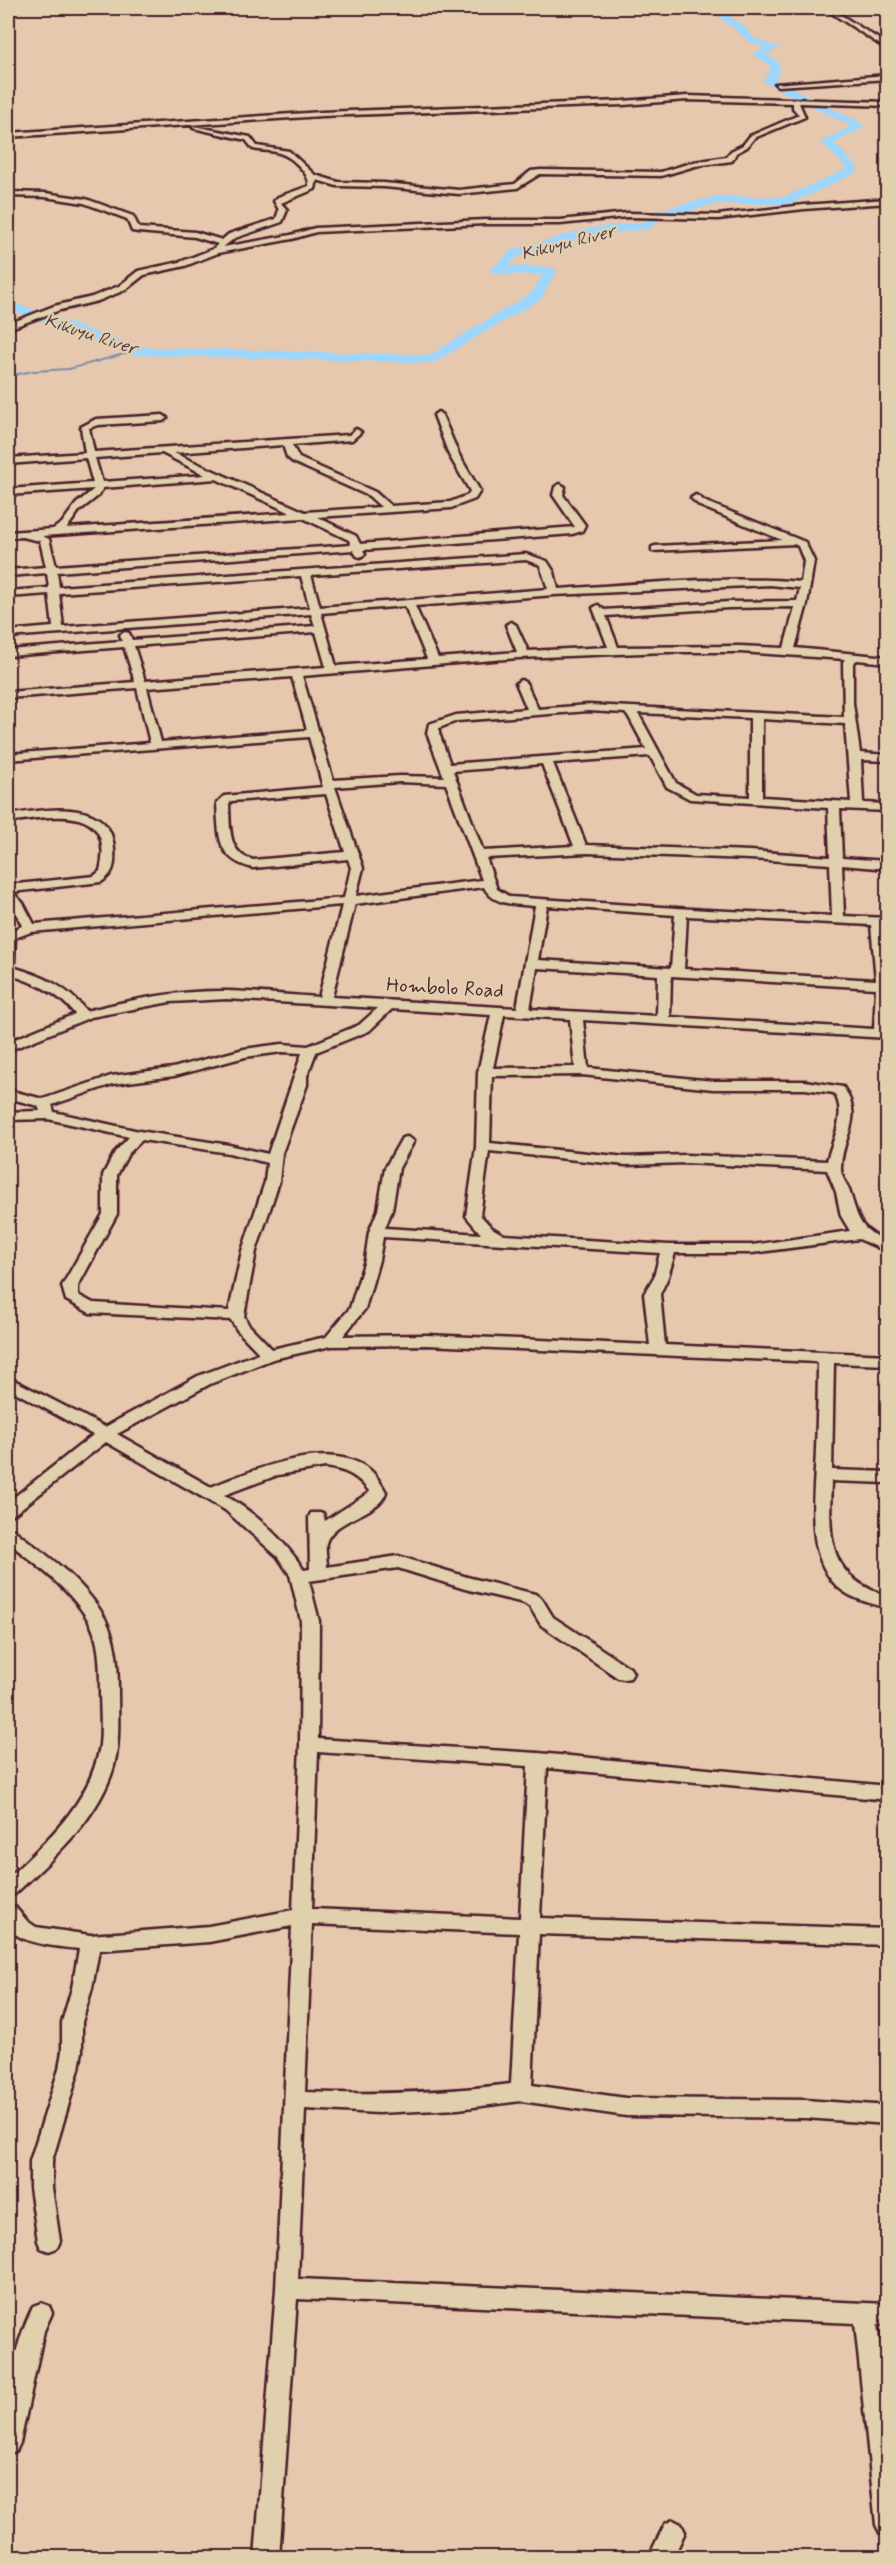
<svg xmlns="http://www.w3.org/2000/svg" width="895" height="2565" viewBox="0 0 895 2565" font-family="Mynerve,sans-serif">
<style>
.lines{fill:none;stroke-linecap:round;stroke-linejoin:round}
.stream{stroke:#7c8da9;stroke-width:2}
.river{fill:#9dd6fd;fill-rule:evenodd}
.minor-casing{stroke:#4a1f2b;stroke-width:5}
.minor{fill:#e1d0ad;fill-rule:evenodd}
.labels{text-anchor:middle;stroke-width:4.5;stroke-linejoin:round;paint-order:stroke}
.far-water-label{font-size:18px;font-style:italic;fill:#563a4a;stroke:#e1d0ad}
.street-label{font-size:20px;fill:#4a1f2b;stroke:#e1d0ad}
</style>
<rect width="100%" height="100%" fill="#e6c8ae"/>
<filter id="ink" filterUnits="userSpaceOnUse"><feTurbulence type="fractalNoise" baseFrequency=".0167" numOctaves="2"/><feDisplacementMap in="SourceGraphic" scale="12" xChannelSelector="R" yChannelSelector="G"/><feConvolveMatrix kernelMatrix="1 2 1 2 8 2 1 2 1" color-interpolation-filters="sRGB"/></filter>
<g filter="url(#ink)">
<g class="lines">
<path class="stream" d="M8,376L33,371L69,369L135,351"/>
<path class="river" d="M728,8H737L730,17L743,25L755,39L780,48L766,54L779,63L780,73L775,79L863,124V128L834,143L858,168V172L790,204H717L661,218L651,228L592,236L520,256L508,266L551,267L557,271L541,299L433,363L135,355L8,309V301L137,347L430,355L531,293L543,275L496,274L490,270L512,250L591,228L644,222L652,212L717,196L784,197L847,169L821,142L851,126L764,82L763,80L770,72L769,64L752,54L765,48C743,42 740,31 721,19L719,17Z"/>
<defs>
<path id="minor" d="M824,8H830L888,45V50Z
M888,75V79L778,86L775,84Z
M687,96L888,102V106L799,103L805,117L754,138L747,147L736,153L732,161L695,166L661,176L540,174L517,188L459,194L384,187L337,186L317,180L315,189L281,203L287,210L282,222L235,238L223,247L291,235L315,228L485,220H560L627,213L718,215L804,205L888,199V203L804,209L718,219L627,217L560,224H485L316,232L292,239L218,253L185,266L144,275L125,290L98,301L60,310L8,329V324L54,306L92,297L119,286L138,271L180,262L213,249L218,244L195,237L138,232L132,231L127,219L84,203L45,197L8,196V192L45,193L86,199L133,216L139,228L195,232L222,240L229,234L276,219L279,210L274,201L278,197L309,186C311,175 292,157 282,154C273,150 262,151 253,149L246,140L193,128V126L250,137L257,146L289,151L315,175L338,182L384,183L459,190L515,184L531,171L540,170L661,172L694,162L726,157L731,151L743,145L750,136L799,115L793,108V103L687,100L623,105L322,116L8,137V133L322,112L623,101Z
M438,412L442,415L459,455L480,491L475,499L451,508L317,517L356,536L360,544L575,527L553,495L555,487L560,484L565,487L563,495L585,525L582,531L572,534L363,550L365,554L360,557L357,556L353,550L57,572L59,587L526,554L547,561L554,572L558,589C639,584 721,575 801,582L804,561L798,546L794,544L652,551V547L655,546L782,540L700,506L691,498L696,495L706,502L805,542L814,561L807,604L795,648L888,657V663L857,660L853,663V703L860,753L888,755V761L861,760L863,803L888,804V811L840,809L842,858L888,861V869L842,865L844,916L888,918V926H884L888,965V1038L583,1020L588,1068L713,1081H805L843,1087C865,1119 842,1135 841,1167C840,1177 848,1184 850,1193C859,1221 859,1229 888,1242V1252L859,1239L752,1253H675L668,1277L660,1294L665,1345L888,1355V1365L834,1363L832,1470L888,1472V1483L831,1481C829,1536 826,1578 888,1596V1608C869,1603 847,1598 834,1583C804,1549 815,1491 816,1449C817,1420 818,1391 818,1362L426,1345L331,1346L273,1359L210,1384L117,1434L211,1487C253,1470 329,1438 370,1470C376,1475 382,1485 386,1492C380,1515 333,1518 326,1543C325,1550 327,1560 327,1567L398,1556L467,1577L535,1594L542,1599L553,1617L630,1668L633,1673L630,1678L624,1679L618,1678L541,1625L530,1607L524,1603L465,1589L398,1568L309,1581L319,1621L318,1739L538,1753L888,1786V1800L547,1768L540,1918L888,1929V1945L539,1934L532,2085L626,2098L805,2100L888,2106V2124L805,2118L626,2116L521,2101L458,2109L378,2113L305,2109L298,2279L888,2304V2324H877L888,2415V2536L880,2533L876,2525L855,2323L297,2299L279,2558H255L276,2289L292,1926L209,1942L99,1950L92,1988L82,2022V2051L79,2069L52,2161V2188L60,2241L57,2248L49,2251L41,2248L38,2241L30,2188V2161L59,2069L62,2051V2022L72,1988L79,1949C62,1947 12,1944 8,1924C6,1918 8,1910 8,1904L15,1907L27,1921L36,1927L90,1935L209,1926L293,1910L300,1745L301,1621L290,1575L278,1557L225,1510L106,1442L14,1514L8,1516V1502L93,1435L8,1388V1377L105,1427L198,1376L259,1353L237,1330L231,1320L90,1313L66,1300L62,1286L103,1214V1175L115,1152L129,1137L48,1119L8,1120V1112L40,1111L38,1106L8,1098V1090L43,1099L111,1076L173,1068L244,1049L282,1044L308,1046L359,1025L378,1008L227,999L170,1002L91,1017L8,1051V1042L75,1014C57,991 34,983 8,974V932L22,926L15,910L8,901V885L94,876L100,871C116,802 51,816 8,822V815C43,810 112,796 114,850C115,864 114,874 101,882L12,892L23,903L34,924L344,898L351,868L348,859L253,868C216,859 219,836 217,803L224,796L323,787L309,737L8,760V754L150,743L137,688L8,698V692L135,682L124,647L8,656V650L122,641L120,635L125,632L129,633L132,640L315,626L311,614L8,637V631L53,627L49,594L8,597V591L49,588L47,573L8,576V570L46,567L40,541L22,537L8,538V532L53,529L62,523L76,504L94,489L8,495V489L93,483L86,458L8,464V458L85,453L81,427L96,419L163,415L167,418L163,421L98,425L89,428L94,452L349,435L356,429L361,432L352,440L292,445L299,458L375,492L391,506L450,502L468,495L470,491L449,455L434,415ZM283,445L287,457L293,462L369,496L381,507L305,512L174,453ZM162,453L205,475L102,482L95,458ZM216,479L291,513L67,528L79,511L98,496L103,488ZM303,518L349,540L351,545L56,566L49,539L42,536ZM526,560L540,565L548,589L320,607L311,575ZM301,576L310,608L63,627L59,593ZM770,585L800,588L797,601L729,602L604,610L598,605L593,608L608,647L528,651L516,625L511,622L506,625L517,652L438,658L415,606L554,595ZM405,606L427,659L336,666L321,613ZM795,607L784,648L740,646L618,647L606,616L729,608ZM316,632L326,667L145,681L134,646ZM666,652H740L845,659L843,662L844,717L588,705L538,709L526,683L521,680L516,683L527,709L456,715L429,724L427,733L444,777L400,776L333,780L302,676L518,658ZM292,677L307,730L161,742L147,688ZM588,711L625,713L630,719L646,749L450,764L439,733V728L457,721ZM638,713L750,718V797L696,794L676,783ZM762,719L845,724L851,802L762,797ZM650,756L667,787L690,799L828,808L830,857L750,851L586,845L553,763ZM542,764L574,846L483,851L453,771ZM400,782L446,784L482,880L356,896L363,868L335,787ZM326,794L345,852L253,860C227,854 230,825 229,804L231,801ZM587,853L750,859L830,864L832,916L707,910L510,897L497,889L486,858ZM484,887C493,906 517,904 535,906L517,1008L332,997L355,904ZM342,905L319,997C289,995 258,992 227,991C180,990 132,999 86,1011C66,985 40,975 9,966L14,963L15,938L31,932ZM547,906L675,915L671,968L538,960ZM687,916L871,925L876,980L684,969ZM537,968L658,975L657,1016L530,1009ZM671,976L876,988L874,1029L670,1017ZM392,1009L491,1015L478,1072L476,1147L466,1216L481,1234L385,1228L392,1210L399,1168L414,1141L407,1137L402,1138L385,1168L378,1210L369,1232L365,1260L350,1308L326,1337L272,1349L248,1324L244,1316L256,1251L279,1182L282,1153L307,1085V1076L316,1052L369,1031ZM504,1015L570,1019L575,1067L493,1068ZM282,1052L302,1053L268,1154L229,1145L139,1131L54,1112L52,1105L113,1084L174,1076L245,1057ZM582,1075L713,1089H805L834,1093C848,1114 832,1140 827,1161L686,1155L626,1157L490,1143L492,1076ZM142,1140L229,1153L267,1163L265,1182L242,1251L229,1311L93,1303L78,1295V1286L117,1214V1175L128,1154ZM489,1151L626,1165L686,1163L827,1170L836,1192L841,1216L850,1231L752,1245H669L504,1235L492,1228L480,1215ZM383,1237L660,1253L654,1277L644,1294L650,1345L426,1335L343,1336L365,1309L379,1260ZM325,1467C346,1470 357,1475 370,1492L325,1521L323,1513H311L309,1517L310,1569L304,1570C285,1541 255,1512 224,1495L278,1475ZM318,1752L528,1766L520,1918L312,1909ZM312,1924L519,1933L511,2084C440,2093 376,2095 305,2092Z
M8,1528L14,1530C45,1554 79,1577 100,1610C117,1636 118,1664 118,1693C118,1718 120,1742 114,1766C99,1819 53,1858 15,1894L8,1897V1878C48,1840 91,1802 100,1745C102,1727 100,1707 100,1689C100,1666 100,1638 87,1618C68,1587 36,1565 8,1542Z
M41,2303L49,2306L52,2313L44,2331L20,2443L16,2451L8,2454C2,2404 12,2351 33,2306Z
M673,2520L681,2524L685,2532L673,2558H648L665,2524Z"/>
</defs>
<use href="#minor" class="minor-casing"/>
<use href="#minor" class="minor"/>
</g>
</g>
<g class="labels">
<g class="far-water-label">
<text transform="translate(568 242) rotate(-14)" y="6">Kikuyu River</text>
<text transform="translate(91 334) rotate(18)" y="6">Kikuyu River</text>
</g>
<g class="street-label">
<text transform="translate(445 987) rotate(3)" y="7">Hombolo Road</text>
</g>
</g>
<rect width="895" height="2565" fill="none" stroke="#e1d0ad" stroke-width="30"/>
<rect x="15" y="15" width="865" height="2535" fill="none" stroke="#4a1f2b" stroke-width="2" filter="url(#ink)"/>
</svg>
